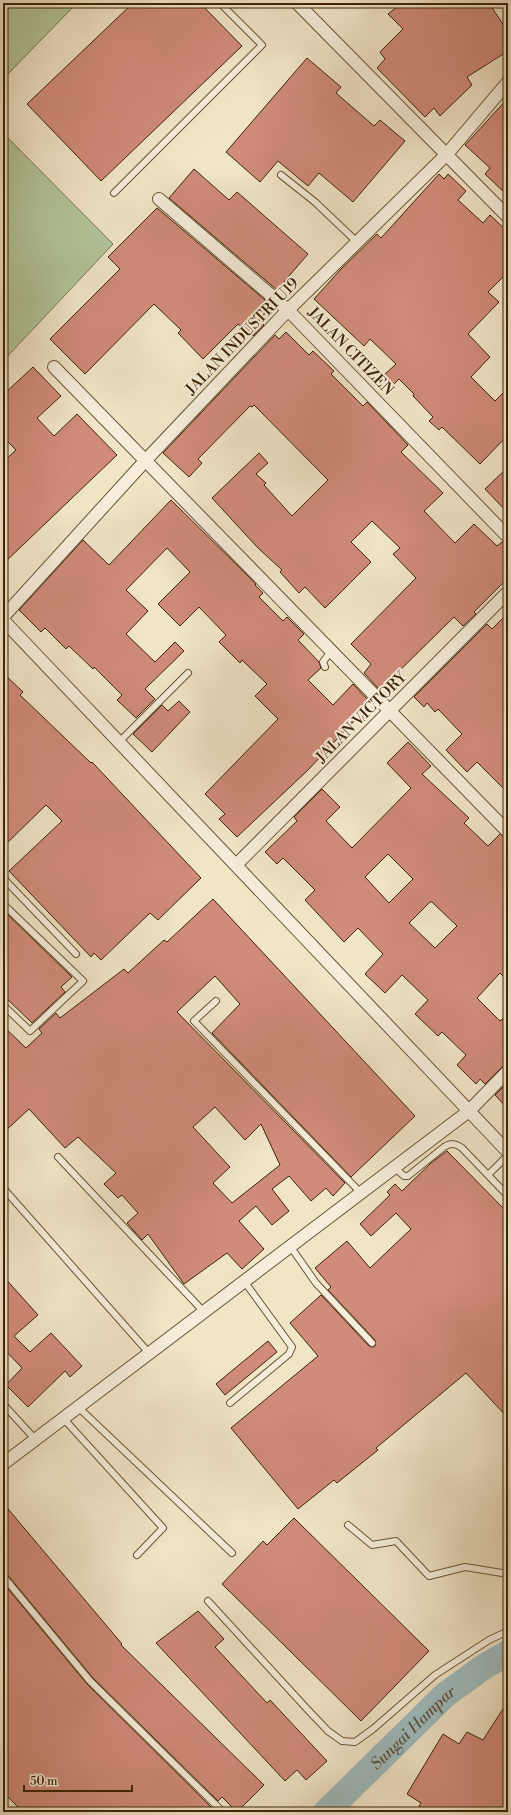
<svg xmlns="http://www.w3.org/2000/svg" width="511" height="1815" viewBox="0 0 511 1815" font-family="'Libre Bodoni',serif">
<style>
.green{fill:#b3c69b;stroke:#787550}
.lines{fill:none;stroke-linecap:round;stroke-linejoin:round}
.river{stroke:#9fbcc0;stroke-width:26}
.building{fill:#d08b7a;stroke:#3d2406;fill-rule:evenodd}
.service-casing{stroke:#6a5436;stroke-width:8}
.minor-casing{stroke:#6a5436;stroke-width:14}
.service{stroke:#f6eedb;stroke-width:6}
.minor{stroke:#f6eedb;stroke-width:12}
.labels{text-anchor:middle;stroke-width:4;stroke-linejoin:round;paint-order:stroke}
.street-label{font-size:15px;fill:#3d2406;stroke:#f6eedb}
.water-label{font-size:16px;font-style:italic;fill:#5a523e;stroke:#f6eedb}
</style>
<rect width="100%" height="100%" fill="#f1e5c8"/>
<filter id="stains"><feTurbulence type="fractalNoise" baseFrequency=".005" numOctaves="4"/><feColorMatrix values="0 0 0 0 .2 0 0 0 0 .09 0 0 0 0 .02 0 0 0 .5 -.17"/></filter>
<radialGradient id="worn" r=".72"><stop offset=".6" stop-color="#630" stop-opacity="0"/><stop offset="1" stop-color="#630" stop-opacity=".3"/></radialGradient>
<path class="green" d="M3,3H77L3,79Z
M3,133L113,244L3,361Z"/>
<g class="lines">
<path class="river" id="s1" d="M326,1812L445,1695L485,1666L508,1653"/>
</g>
<path class="building" d="M133,3H200L242,46L101,181L27,104Z
M402,3H489L508,32V51L467,77L472,85L440,116L434,108L425,117L377,68L385,59L380,52L403,29L388,14Z
M307,58L341,87L336,93L374,126L380,120L405,141L353,202L319,173L308,186L278,161L260,182L226,152Z
M508,98V196L485,174L490,168L465,145Z
M194,169L229,200L237,192L308,254L277,290L169,198Z
M439,174L444,179L448,174L466,191L458,200L483,223L490,215L508,232V272L488,292L499,302L468,334L490,357L471,377L495,401L508,388V435L480,464L442,427L439,430L429,421L433,417L413,396L414,394L399,379L393,385L383,376L396,364L370,339L364,346L314,299L341,269L377,234L381,238Z
M157,208L272,306L259,320L264,325L253,336L238,324L203,359L178,333L181,330L154,304L85,374L50,339L120,269L108,257Z
M286,332L309,355L313,351L334,371L331,374L363,406L367,402L408,445L401,452L443,493L424,511L455,543L474,524L497,546L502,542L508,544V578L474,612L476,614L463,626L454,617L383,687L382,686L379,689L364,673L371,664L351,644L416,578L393,554L400,548L372,521L351,542L371,562L325,608L305,587L299,593L280,572L282,570L258,548L212,498L259,453L268,463L256,474L266,483L264,485L292,516L328,480L254,405L252,407L250,406L198,459L202,463L189,477L163,453L275,335L279,339Z
M33,367L61,396L37,418L54,436L77,414L117,455L3,564V462L16,450L3,437V395Z
M508,467V513L485,489Z
M171,500L256,584L255,585L263,593L259,597L283,621L287,617L304,634L298,640L319,662L321,668L308,680L333,705L353,684L368,700L362,706L371,714L361,724L356,719L308,770L237,837L219,819L225,814L205,794L278,719L255,696L267,684L242,660L240,663L219,642L226,635L199,607L180,626L158,604L190,572L167,548L126,590L148,611L126,634L155,662L175,642L184,651L145,689L155,699L136,718L117,700L122,695L94,667L93,669L69,646L66,649L45,628L41,632L19,610L83,540L109,565Z
M508,613V793L477,762L467,772L446,750L462,734L438,709L435,712L427,703L424,707L414,697L487,624L492,629Z
M3,673L23,692L20,695L91,763L92,762L201,878L158,920L150,913L101,960L94,953L91,957L9,871L62,821L46,805L3,847Z
M179,701L190,712L152,752L133,734L162,705L168,711Z
M408,742L431,766L422,774L469,818L464,823L488,846L500,834L508,839V981L500,973L477,998L500,1021L508,1014V1064L503,1066L485,1084L480,1079L476,1084L457,1065L466,1055L442,1032L438,1036L415,1014L428,1000L402,975L385,993L365,974L383,954L358,928L344,942L305,900L315,890L283,858L277,864L265,852L297,821L294,817L322,789L340,807L326,821L352,848L411,788L387,763ZM388,854L413,879L389,903L365,877ZM430,902H432L457,926L435,948L409,923Z
M213,899L415,1116L351,1177L212,1033L240,1004L215,976L177,1012L345,1183L333,1196L326,1188L311,1201L289,1176L272,1189L289,1211L272,1225L256,1206L239,1221L264,1249L242,1269L227,1253L184,1284L148,1234L142,1240L127,1223L138,1213L122,1195L118,1198L104,1184L116,1173L78,1137L65,1148L29,1109L3,1133V1026L26,1048L42,1033L39,1029L56,1013L60,1018L124,969L128,973L164,940L167,942ZM215,1107L245,1140L261,1124L280,1165L232,1203L213,1183L230,1167L193,1127Z
M3,910L72,977L61,987L65,992L32,1023L3,995Z
M508,1082V1109L495,1095Z
M447,1151L508,1213V1418L466,1373L376,1448L378,1450L337,1483L334,1480L298,1509L231,1428L318,1356L290,1323L321,1295L369,1346L373,1347L375,1346V1340L328,1290L331,1287L315,1268L347,1241L370,1268L411,1229L396,1213L371,1236L360,1224L390,1195L387,1192L395,1184L402,1191L431,1163Z
M3,1276L38,1315L14,1336L30,1352L51,1333L82,1366L70,1377L65,1371L28,1407L6,1385L22,1368L3,1348Z
M268,1341L277,1352L225,1395L216,1384Z
M3,1503L122,1644L121,1645L264,1785L237,1812L222,1797L218,1801L93,1678L6,1573L3,1572Z
M294,1518L429,1651L361,1721L222,1584L263,1541L267,1545Z
M3,1583L87,1684L212,1808L208,1812H23L3,1792Z
M198,1611L224,1639L215,1647L267,1703L270,1700L327,1761L306,1780L297,1770L285,1781L156,1643Z
M508,1701V1812H416L421,1803L407,1794L443,1734L459,1744L467,1732L483,1740Z"/>
<g class="lines">
<defs>
<path id="service" d="M281,175L315,202L357,242
M114,193L262,45L220,3
M325,667L323,662L331,651
M119,742L188,673
M3,878L76,954
M3,904L83,981L30,1031L3,1005
M216,1001L194,1021L361,1193
M58,1157L204,1312
M394,1167L404,1176H408L444,1147C451,1143 455,1143 462,1148L508,1196
M488,1175L508,1155
M3,1188L149,1353
M290,1246L316,1283L372,1343
M230,1403L289,1354L292,1347L244,1281
M3,1404L35,1439
M78,1407L232,1553
M63,1418L163,1528L137,1555
M348,1525L372,1545L396,1541L429,1576L465,1567L508,1574
M3,1576L90,1681L223,1812
M208,1601L308,1710L328,1731L342,1741L355,1742L373,1729L435,1675L489,1640L508,1631
M3,1809L6,1812"/>
<path id="minor" d="M297,3L508,217
M159,199L288,310L508,537
M54,367L508,832
M3,617L145,461L288,310L447,154L508,82
M3,620L508,1152
M236,865L508,592
M3,1464L469,1111L508,1071"/>
</defs>
<use href="#service" class="service-casing"/>
<use href="#minor" class="minor-casing"/>
<use href="#service" class="service"/>
<use href="#minor" class="minor"/>
</g>
<g class="labels">
<g class="street-label">
<text transform="translate(242 336) rotate(-46)" y="5">JALAN INDUSTRI U19</text>
<text transform="translate(351 351) rotate(46)" y="5">JALAN CITIZEN</text>
<text transform="translate(361 717) rotate(-45)" y="5">JALAN VICTORY</text>
</g>
<g class="water-label">
<text dy="6" stroke="none"><textPath href="#s1" startOffset="121">Sungai Hampar</textPath></text>
</g>
</g>
<rect width="511" height="1815" fill="none" stroke="#f1e5c8" stroke-width="16"/>
<rect x="4" y="4" width="503" height="1807" fill="none" stroke="#3d2406" stroke-width="2"/>
<rect x="8" y="8" width="495" height="1799" fill="none" stroke="#3d2406"/>
<path d="M24 1785v6h108v-6" fill="none" stroke="#3d2406" stroke-width="2"/>
<text x="30" y="1785" font-size="12" fill="#3d2406" stroke="#f6eedb" stroke-width="3" paint-order="stroke">50 m</text>
<rect width="100%" height="100%" filter="url(#stains)"/>
<rect width="100%" height="100%" fill="url(#worn)"/>
</svg>
